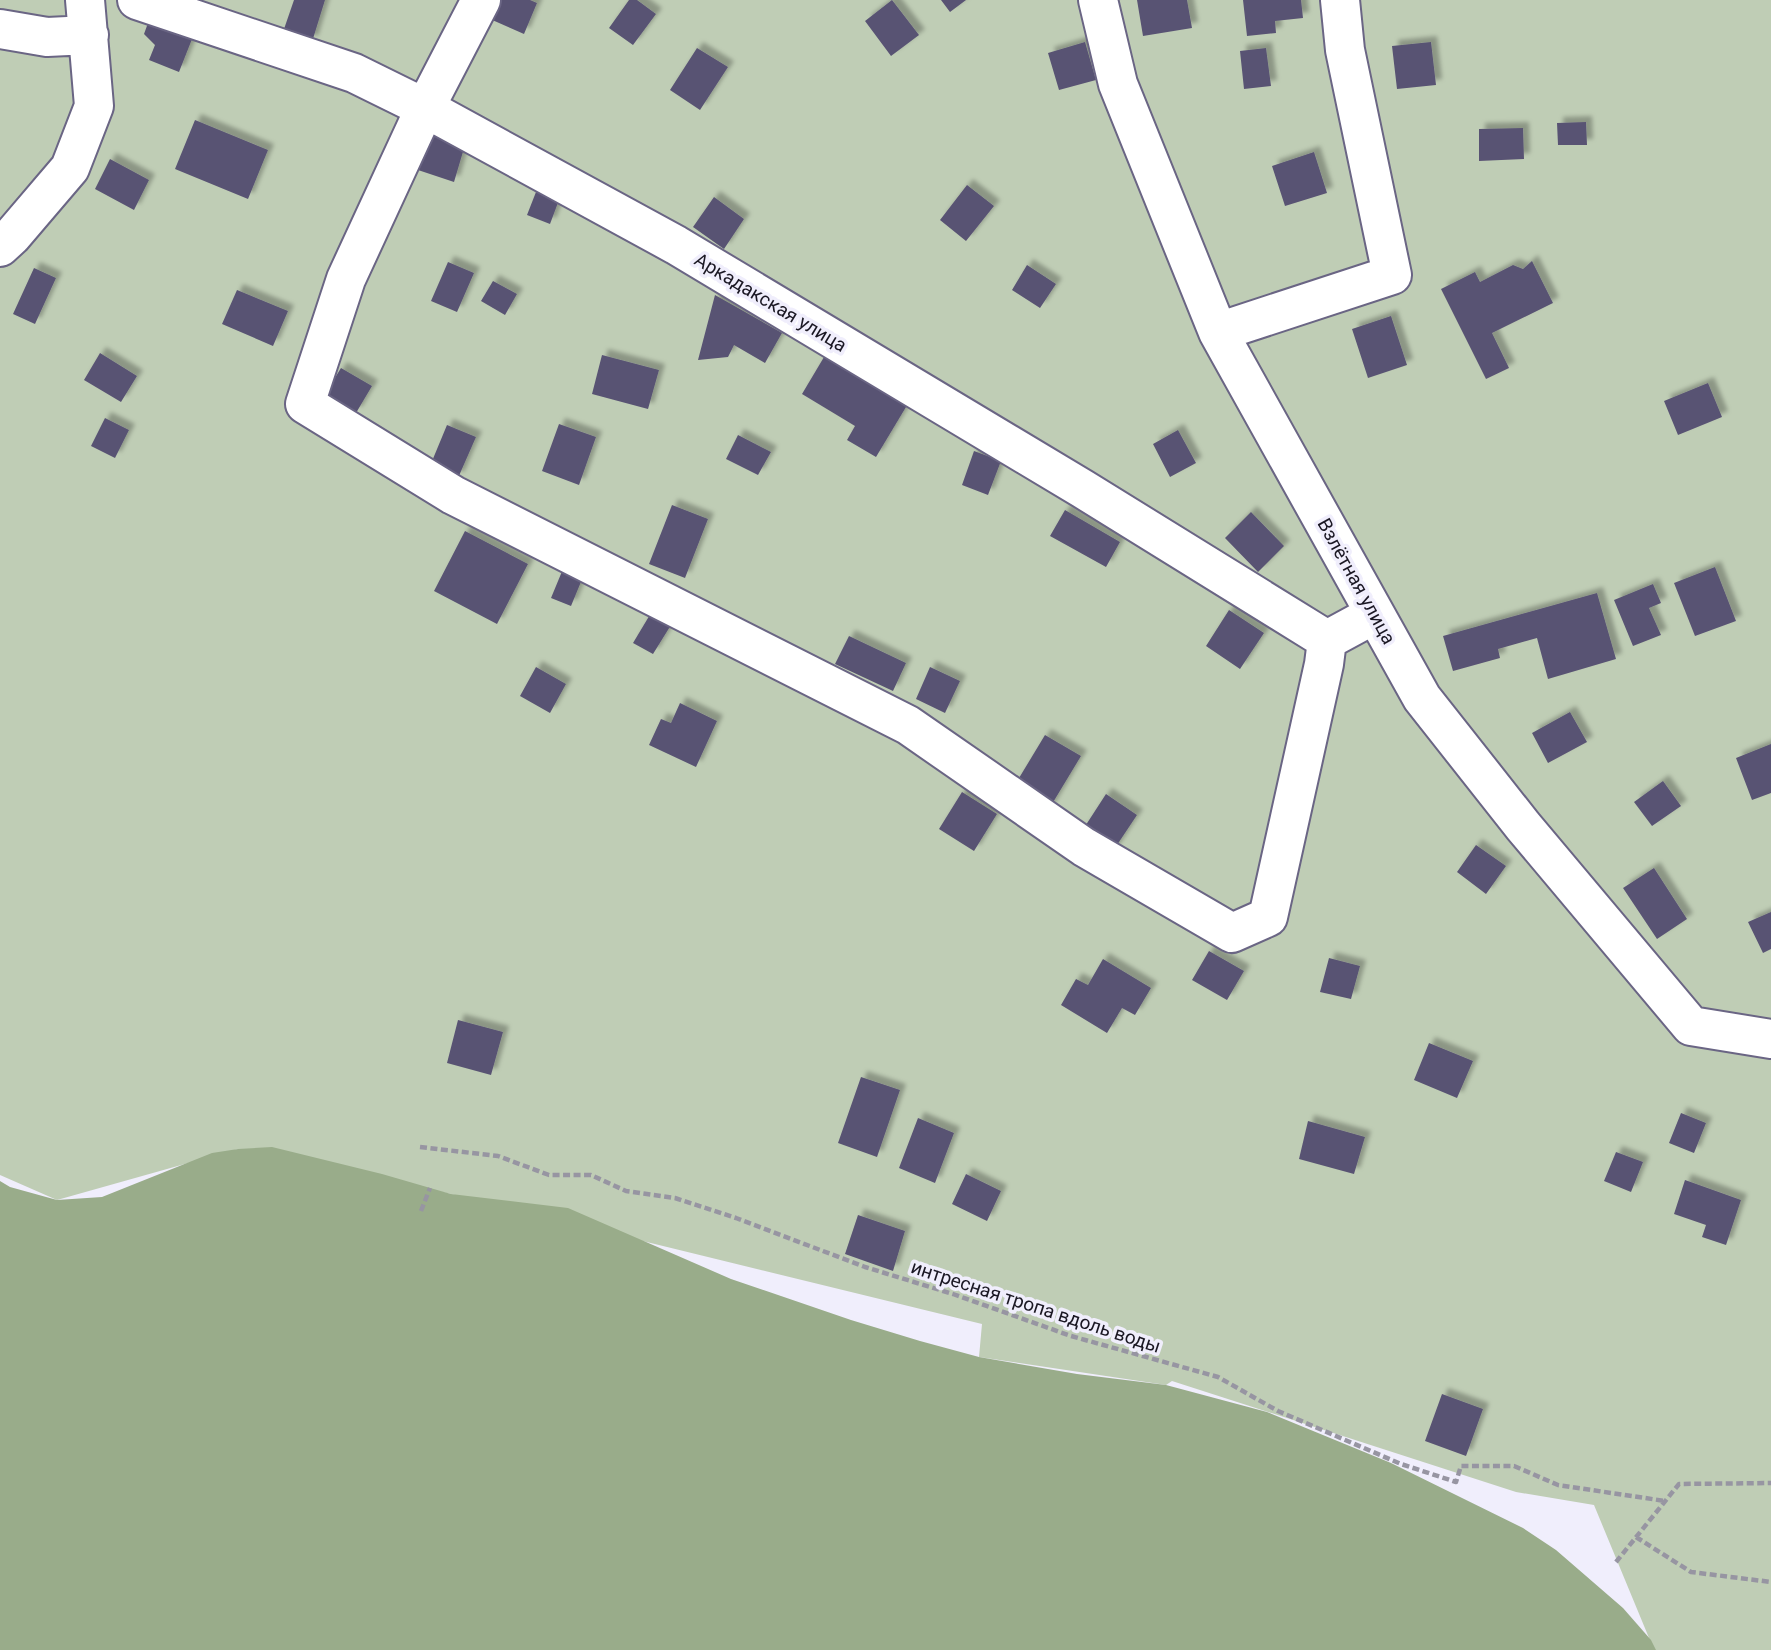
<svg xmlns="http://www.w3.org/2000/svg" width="1771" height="1650" viewBox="0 0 1771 1650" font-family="Roboto,sans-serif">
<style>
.green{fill:#bfcdb5}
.water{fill:#99ac8a}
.building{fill:#595373;filter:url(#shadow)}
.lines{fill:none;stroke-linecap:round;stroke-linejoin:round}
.minor-casing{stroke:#6a6584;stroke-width:42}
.path{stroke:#9795a2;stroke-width:4.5;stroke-dasharray:7 3.5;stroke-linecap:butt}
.minor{stroke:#fff;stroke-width:38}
.labels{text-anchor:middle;stroke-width:7;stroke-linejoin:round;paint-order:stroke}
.street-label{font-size:19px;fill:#1a1723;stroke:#f0eefc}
</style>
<defs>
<filter id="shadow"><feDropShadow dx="6" dy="-6" stdDeviation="2" flood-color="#0004"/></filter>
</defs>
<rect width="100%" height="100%" fill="#f0eefc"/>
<path class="green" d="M0,0H1771V1650H1654L1594,1505L1516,1492L1172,1381L1166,1385L979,1357L982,1324L451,1194L238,1149L57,1200L0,1175Z"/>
<path class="water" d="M272,1147L382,1174L451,1194L568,1208L731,1279L851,1320L920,1341L979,1357L1077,1374L1166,1385L1267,1412L1391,1463L1523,1528L1556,1550L1623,1608L1651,1640L1656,1650H0V1181L10,1187L57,1200L102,1197L212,1153L238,1149Z"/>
<path class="building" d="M294,0H325L312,42L283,32Z
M499,0H530L537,3L524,34L490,19Z
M629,0H637L656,14L633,45L609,28Z
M892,0L919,35L891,56L865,21Z
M941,0H966L950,12Z
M1137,0H1187L1192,28L1143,36Z
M1243,0H1301L1303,18L1275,21L1276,33L1247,36Z
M152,12L196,29L179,72L149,60L155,45L144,34Z
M1085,42L1096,80L1059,90L1048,53Z
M1431,42L1436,85L1397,89L1392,46Z
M697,48L728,67L700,110L670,90Z
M1266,48L1271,86L1244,89L1240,51Z
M195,120L268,150L248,199L175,169Z
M1586,122L1587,145H1558L1557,123Z
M1523,128L1524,159L1479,161V129Z
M430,133L465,145L454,182L418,170Z
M1314,152L1327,193L1285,206L1272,166Z
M110,159L149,180L134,210L95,189Z
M967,185L994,206L966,241L940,220Z
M536,192L559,200L550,224L527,215Z
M714,197L744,219L724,249L693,227Z
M1532,261L1553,303L1492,333L1509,368L1486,379L1441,289L1475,272L1480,282L1513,265L1523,269Z
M448,262L474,273L457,312L431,301Z
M1027,265L1056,284L1040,308L1012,290Z
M34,268L56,278L35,324L13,314Z
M493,281L517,294L505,315L481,301Z
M237,290L288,311L273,346L222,324Z
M715,295L782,333L765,363L734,345L728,357L698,360Z
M1391,316L1407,365L1368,378L1352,329Z
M830,347L912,397L876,457L847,440L855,426L802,394Z
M100,353L137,376L121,402L84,380Z
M602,355L659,370L648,409L592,394Z
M341,368L372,386L356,413L325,394Z
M1708,383L1722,417L1678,435L1664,401Z
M105,418L129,430L115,458L91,446Z
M559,424L596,437L579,485L542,471Z
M447,425L476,437L458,478L430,466Z
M1178,430L1196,463L1170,477L1153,444Z
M738,435L771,452L758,475L726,459Z
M974,451L1001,461L988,495L962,485Z
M672,505L708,519L685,578L649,564Z
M1065,510L1120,542L1106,567L1050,536Z
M1251,512L1284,546L1258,572L1225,538Z
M465,531L528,564L497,624L434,591Z
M1715,567L1736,621L1695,636L1674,583Z
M563,569L583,577L571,606L551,598Z
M1653,584L1661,603L1649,608L1661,635L1633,646L1614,600Z
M1597,593L1616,659L1548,679L1537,638L1498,649L1500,658L1453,671L1443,636Z
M1229,610L1264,633L1240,669L1206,646Z
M651,613L671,625L653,654L633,643Z
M849,636L906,663L893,691L835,664Z
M536,667L566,684L550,713L520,696Z
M930,667L960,681L945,713L916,699Z
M680,703L717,721L696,767L649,745L661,719L671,723Z
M1570,712L1587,742L1548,763L1532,733Z
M1045,735L1081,756L1049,809L1013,788Z
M1771,744V793L1752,800L1736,758Z
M1663,781L1681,806L1652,826L1634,802Z
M962,792L997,814L974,851L939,829Z
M1106,794L1137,815L1113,851L1082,831Z
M1476,845L1506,866L1486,894L1457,872Z
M1654,868L1687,919L1657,939L1623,888Z
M1771,912V949L1763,953L1748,922Z
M1209,951L1244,971L1227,1000L1192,980Z
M1329,958L1360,966L1351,999L1320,992Z
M1103,959L1151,988L1135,1015L1122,1008L1107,1033L1061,1005L1076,979L1088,985Z
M458,1020L503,1032L491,1075L447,1063Z
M1429,1043L1473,1061L1457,1098L1414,1080Z
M861,1077L900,1090L877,1157L838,1143Z
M1681,1113L1706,1123L1694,1153L1669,1143Z
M918,1118L954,1133L935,1183L899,1168Z
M1308,1121L1365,1137L1354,1174L1299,1159Z
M1616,1152L1643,1162L1631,1192L1604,1181Z
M966,1174L1001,1191L987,1221L952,1204Z
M1685,1180L1741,1200L1726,1245L1702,1237L1706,1225L1674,1214Z
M858,1215L905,1231L893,1271L845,1254Z
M1442,1394L1483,1409L1466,1456L1425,1441Z"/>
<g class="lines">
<defs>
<path id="minor" d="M137,0L354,73L425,108L676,245L1083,489L1327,640L1375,614
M481,0L425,108L346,279L305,404L453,495L908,725L1084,847L1232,933L1268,917L1324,664L1327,640
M1098,0L1118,84L1218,332L1422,698L1523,826L1691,1026L1771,1039
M0,29L47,37L89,35
M0,247L12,236L70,168L94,106L85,0
M1218,332L1392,275L1345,50L1340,0"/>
</defs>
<use href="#minor" class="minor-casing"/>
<path class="path" d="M420,1147L498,1156L549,1175H591L626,1191L675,1198L736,1218L865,1267L953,1294L1071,1336L1218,1377L1278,1411L1401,1464L1456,1482L1461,1466H1514L1558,1485L1665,1501
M421,1211L430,1188
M1636,1537L1691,1572L1771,1582
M1616,1562L1679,1484L1771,1483"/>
<use href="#minor" class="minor"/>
</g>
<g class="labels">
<g class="street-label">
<text transform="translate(771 302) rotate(31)" y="7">Аркадакская улица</text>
<text transform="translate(1357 581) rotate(61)" y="7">Взлётная улица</text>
<text transform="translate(1036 1306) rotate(18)" y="7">интресная тропа вдоль воды</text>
</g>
</g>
</svg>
